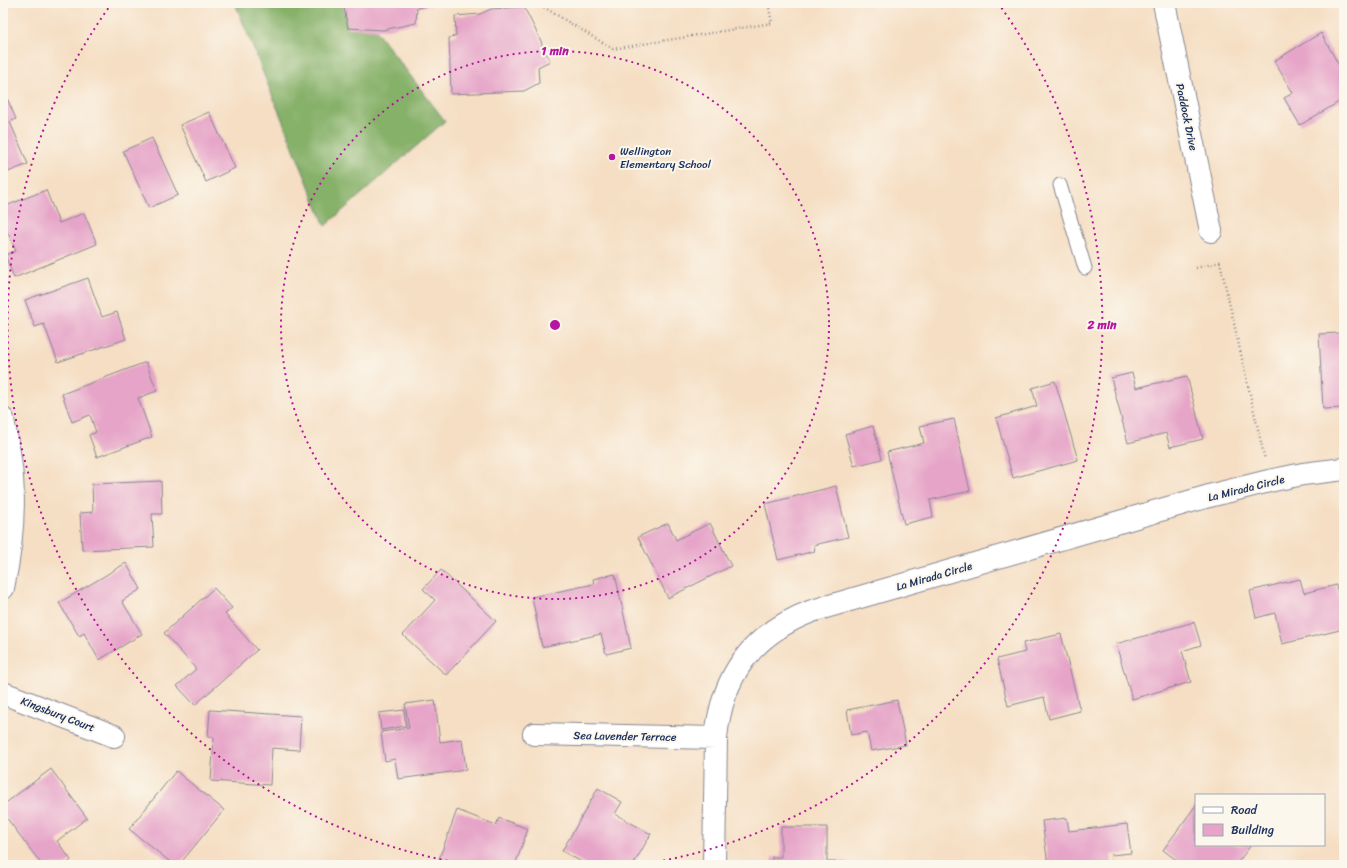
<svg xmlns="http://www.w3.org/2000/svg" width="1347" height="868" viewBox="0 0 1347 868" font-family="Sriracha,sans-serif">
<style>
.forest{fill:#86b169;stroke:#507064}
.building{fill:#e6a4c8}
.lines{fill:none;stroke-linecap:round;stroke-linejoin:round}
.lane-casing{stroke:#888690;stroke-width:15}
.street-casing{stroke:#888690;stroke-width:24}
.path{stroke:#888690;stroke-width:2.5;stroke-dasharray:1 3;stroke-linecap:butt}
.lane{stroke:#fff;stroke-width:13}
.street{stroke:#fff;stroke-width:22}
.ring{fill:none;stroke:#b5179e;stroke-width:2;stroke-dasharray:2 4}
.poi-dot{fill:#b5179e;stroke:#fbf7ec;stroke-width:1.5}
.labels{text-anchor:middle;stroke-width:4;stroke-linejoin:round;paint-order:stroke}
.street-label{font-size:11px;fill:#1b2f5e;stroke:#fbf7ec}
.poi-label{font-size:11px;fill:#1b2f5e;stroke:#fbf7ec;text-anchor:start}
.centre{fill:#b5179e;stroke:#fbf7ec;stroke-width:2}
.ring-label{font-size:12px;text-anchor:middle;font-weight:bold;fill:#b5179e;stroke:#fbf7ec;stroke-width:4;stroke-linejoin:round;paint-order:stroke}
</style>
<rect width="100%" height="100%" fill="#fbf7ec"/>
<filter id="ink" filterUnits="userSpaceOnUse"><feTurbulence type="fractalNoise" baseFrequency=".025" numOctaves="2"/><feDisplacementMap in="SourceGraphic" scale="8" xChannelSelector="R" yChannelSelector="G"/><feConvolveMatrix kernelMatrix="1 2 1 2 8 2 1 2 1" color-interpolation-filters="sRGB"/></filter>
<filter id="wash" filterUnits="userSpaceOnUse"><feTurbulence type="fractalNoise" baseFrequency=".012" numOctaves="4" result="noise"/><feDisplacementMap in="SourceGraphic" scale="16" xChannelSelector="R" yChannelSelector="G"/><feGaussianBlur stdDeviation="0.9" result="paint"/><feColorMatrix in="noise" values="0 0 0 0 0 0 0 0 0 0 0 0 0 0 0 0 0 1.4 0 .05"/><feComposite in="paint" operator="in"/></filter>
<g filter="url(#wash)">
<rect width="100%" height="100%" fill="#f5dec3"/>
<path class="forest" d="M235,3H355L445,121L325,226Z"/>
<g id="blocks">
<path class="building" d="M343,3H431L432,5L417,8L416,23L383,30L348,28Z
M524,7L541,41L542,45L550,61L538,67L539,83L524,91L451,94L449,38L456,35L455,16L480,14L491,9Z
M1321,33L1341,69L1344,67V99L1300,125L1284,98L1293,93L1274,61Z
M7,98L16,119L10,122L28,164L3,174V99Z
M209,112L235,168L206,182L180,125Z
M152,138L178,195L149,208L123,151Z
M46,190L59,223L84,213L97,244L14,278L5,255L16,251L8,233L3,235V207Z
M88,278L102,317L117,312L126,339L58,362L44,324L35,327L25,300Z
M1340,333L1341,347H1344V408L1323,409L1319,334Z
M146,362L157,391L138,398L152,437L97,457L89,435L96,432L90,415L72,422L62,394Z
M1132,373L1136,388L1187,376L1203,439L1170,447L1166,433L1128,443L1111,378Z
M1055,381L1078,460L1013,478L996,418L1037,406L1032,388Z
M954,419L970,491L930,500L933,517L904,524L887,452L924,443L920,426Z
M873,426L882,459L854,466L845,434Z
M161,481L162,514H152L154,547L82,550L80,513L93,512L92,484Z
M836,486L848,537L814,545L815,551L778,560L765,504Z
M668,523L676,540L710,523L731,566L668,598L638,537Z
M126,563L141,589L122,601L142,634L99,660L84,633L79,636L59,603Z
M441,570L496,621L446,675L403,635L435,600L423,589Z
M615,574L631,648L606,654L601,634L542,647L532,597L594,584L593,579Z
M1300,579L1304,593L1336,585L1344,617V629L1282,644L1275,613L1256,618L1250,591Z
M214,588L232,608L225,614L257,650L195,705L177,686L196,669L164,633Z
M1194,622L1201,645L1182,651L1191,682L1132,699L1116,644Z
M1061,634L1080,711L1049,719L1044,697L1008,706L997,659L1025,652L1023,643Z
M435,700L440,742L462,739L466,770L398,779L395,759L385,761L381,732L409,728L405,704Z
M897,700L906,745L871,751L867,732L851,735L847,710Z
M210,710L301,716L299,750L272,748L270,785L211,781L214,737H208Z
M404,710L406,726L381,730L379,713Z
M51,769L87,818L57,841L71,860L66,865H42L3,813V805Z
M176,771L224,810L179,865H174L129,829Z
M598,788L622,802L615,814L651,834L633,865H587L562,851Z
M1196,805V845H1251L1236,865H1183L1163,850Z
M457,810L496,825L499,818L528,829L515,865H454L439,859Z
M1067,818L1069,831L1127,824L1131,853L1111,855L1112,865H1048L1042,821Z
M781,827H827V862H848V865H772V857H781Z"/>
</g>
</g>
<g filter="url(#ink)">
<use href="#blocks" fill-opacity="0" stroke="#888690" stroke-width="1"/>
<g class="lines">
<defs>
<path id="lane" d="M1060,185L1085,268"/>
<path id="street" d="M1164,3L1211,231
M3,419C5,432 8,445 10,459C16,501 12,546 3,588
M3,693L114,736
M534,734L716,738
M714,865L716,738C722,675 752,634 812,611L1209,496L1269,481L1303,474L1344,469"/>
</defs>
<use href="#lane" class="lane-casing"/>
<use href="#street" class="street-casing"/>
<path class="path" d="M537,3L613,49L772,23L768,3
M1196,268L1220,262L1265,460"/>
<use href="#lane" class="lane"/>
<use href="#street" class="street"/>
</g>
</g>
<g class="ring">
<circle cx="555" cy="325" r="274"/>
<path d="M465 864A547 547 0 0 1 112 3M998 3A547 547 0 0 1 645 864"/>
</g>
<circle class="poi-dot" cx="612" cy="157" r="4"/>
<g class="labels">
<g class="street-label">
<text transform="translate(1187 117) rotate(78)" y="4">Paddock Drive</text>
<text transform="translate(1246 488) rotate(-14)" y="4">La Mirada Circle</text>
<text transform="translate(934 576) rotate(-16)" y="4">La Mirada Circle</text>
<text transform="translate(58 714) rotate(21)" y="4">Kingsbury Court</text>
<text transform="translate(625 736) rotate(1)" y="4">Sea Lavender Terrace</text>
</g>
<g class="poi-label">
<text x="620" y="155">Wellington<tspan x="620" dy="13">Elementary School</tspan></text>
</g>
</g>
<circle cx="555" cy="325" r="6" class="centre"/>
<g class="ring-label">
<text x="555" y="55">1 min</text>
<text x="1102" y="329">2 min</text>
</g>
<rect width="1347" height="868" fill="none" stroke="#fbf7ec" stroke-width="16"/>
<rect x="1195" y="794" width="130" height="52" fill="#fbf7ec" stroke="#a1a7b3"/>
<rect x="1203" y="807" width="20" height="6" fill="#ffffff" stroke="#a1a7b3"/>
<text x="1231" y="814" font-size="12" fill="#1b2f5e">Road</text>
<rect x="1203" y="824" width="20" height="12" fill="#e6a4c8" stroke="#a1a7b3"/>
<text x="1231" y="834" font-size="12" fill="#1b2f5e">Building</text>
</svg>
